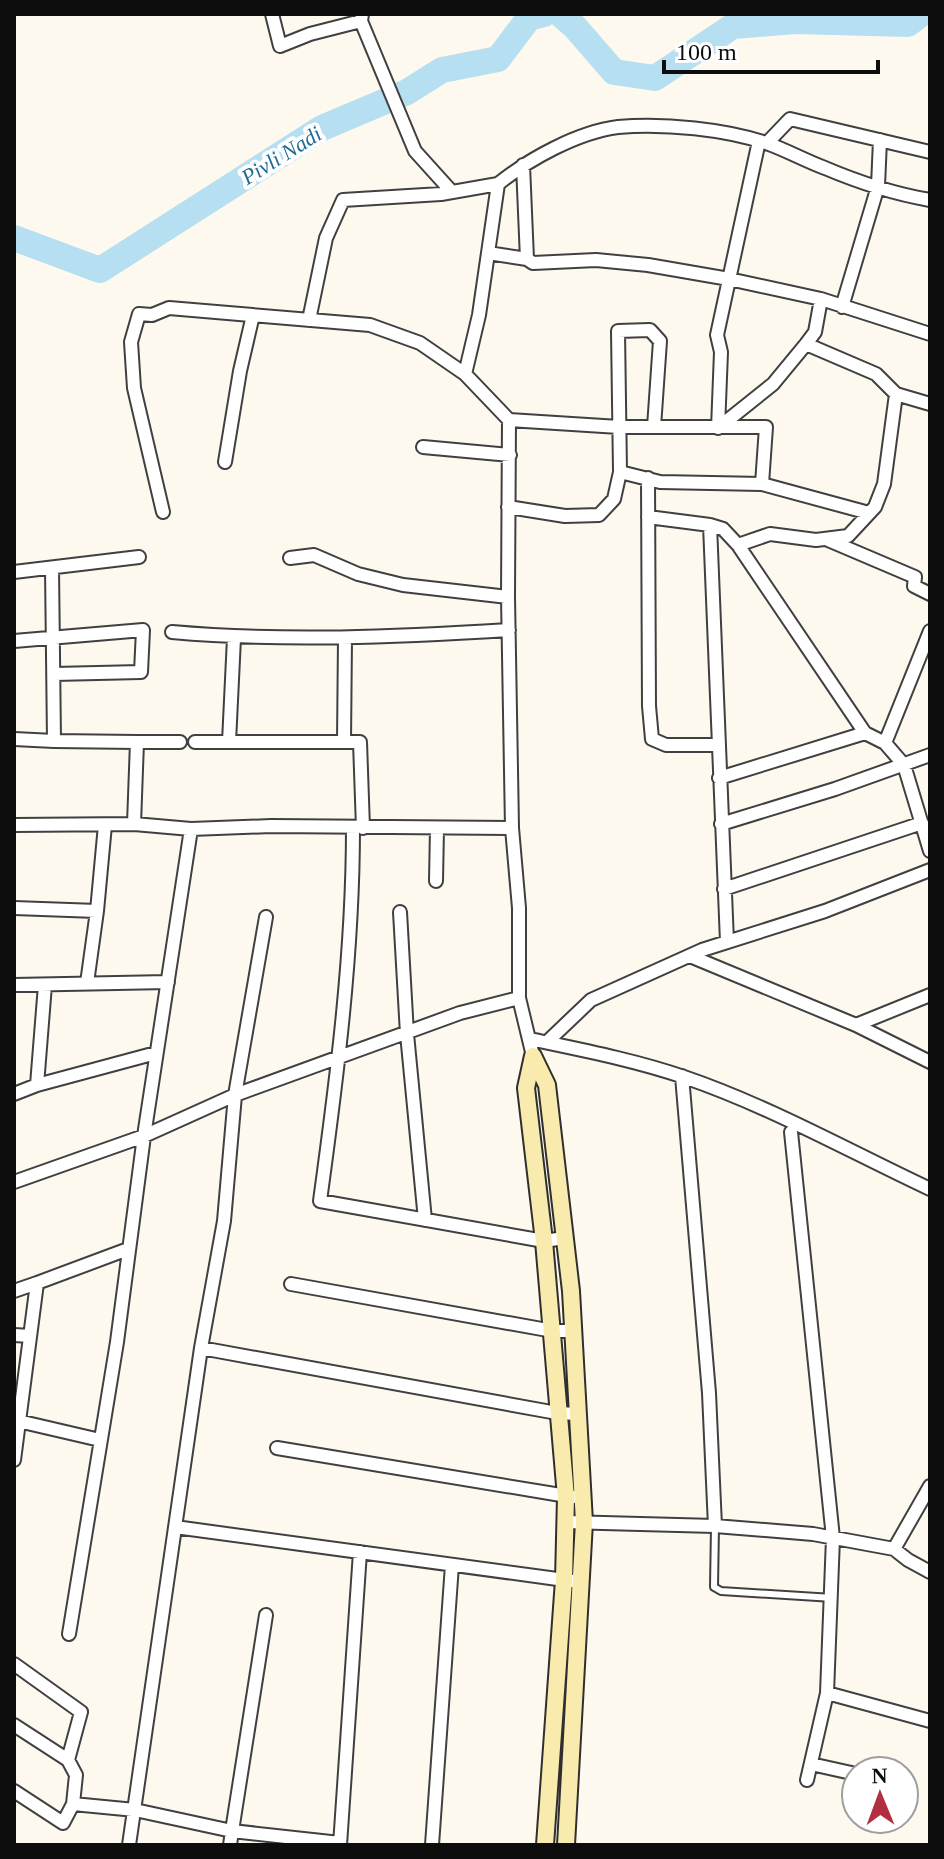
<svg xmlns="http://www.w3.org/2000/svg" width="944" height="1859" viewBox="0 0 944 1859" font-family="'Times New Roman',serif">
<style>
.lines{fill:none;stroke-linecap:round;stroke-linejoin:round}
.river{stroke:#b6dff1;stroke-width:26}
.lane-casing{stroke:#404040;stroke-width:10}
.street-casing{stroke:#404040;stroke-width:16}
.secondary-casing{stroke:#2f2f2f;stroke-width:20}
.lane{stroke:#fff;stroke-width:6}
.street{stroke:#fff;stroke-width:12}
.secondary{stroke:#f9ebad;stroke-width:16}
.labels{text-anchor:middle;stroke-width:8;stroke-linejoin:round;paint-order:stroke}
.water-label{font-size:22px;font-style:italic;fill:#1f6a95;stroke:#fff}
</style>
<rect width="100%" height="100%" fill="#fef9ee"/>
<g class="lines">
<path class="river" d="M560,14L575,27L614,72L655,78L733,26L795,21L908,24L921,14
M14,238L100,270L322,128L407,92L442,70L498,59L529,18L544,14"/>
<defs>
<path id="lane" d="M715,1526L714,1587L721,1591L833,1598"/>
<path id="street" d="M272,14L280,46L310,34L361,21
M362,14L361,21L415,151L452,192
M767,143L790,119L930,152
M523,165L527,259L533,263L596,260L648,265L729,279L821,299L930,334
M488,253L527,259
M842,307L878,186L880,140
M309,320L326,238L343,200L441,194L498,184
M806,344L876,374L896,394
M465,374L479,315L498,184C529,159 578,132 618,127C664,123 726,129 769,144C788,151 806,161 825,168C858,182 895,194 930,200
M509,420L619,427H766L762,484L869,513
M654,427L660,341L650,330L618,331L620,472L660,482L762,484
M718,428L721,352L717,335L759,141
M718,428L773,384L806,344L815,332L821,299
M423,447L510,455
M225,462L240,371L253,315
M648,478L649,706L652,739L666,745H717
M508,507L565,516L599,515L614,499L620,472
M163,512L134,388L131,342L139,314L152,315L169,308L370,325L420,343L465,374L509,420L508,597L512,828
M648,517L710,525
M828,540L915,577L914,586L930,594
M738,545L770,534L816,540L848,536L875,507L884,484L896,394L930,404
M290,558L314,555L358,574L403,585L508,597
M52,568L54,741L137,742L134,824
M14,572L139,557
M172,632C284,642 397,637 509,630
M14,641L143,630L141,672L54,674
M865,733L885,743L930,631
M14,739L54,741
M137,742H180
M195,742H229L234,638
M229,742H360L363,828
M344,742L345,638
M885,743L904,765L930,851
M719,778L865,733L738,545L723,529L710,525L727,942
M721,824L835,789L930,755
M14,825L134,824L191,829L144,1136L117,1342L69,1634
M353,828C353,953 337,1077 320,1201L544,1241L564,1238
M191,829L271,826L512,828L519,908V998L533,1056
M436,881L437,828
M724,889L922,823
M14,908L97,911L105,825
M400,912L407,1034L425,1220
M690,956L856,1025L930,995
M87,983L97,911
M14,985L168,982
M856,1025L930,1062
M530,1039C582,1050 634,1060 684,1077C769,1106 849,1151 930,1189
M547,1042L591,1000L702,950L825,911L930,870
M682,1076L709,1393L715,1526
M37,1085L45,985
M14,1094L37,1085L156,1053
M791,1132L833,1538L827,1693L930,1721
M14,1182L144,1136L235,1095L460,1013L519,998
M291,1284L553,1331H573
M14,1291L37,1283
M14,1335L30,1336
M201,1348L557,1413L578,1414
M14,1420L100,1440
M277,1448L573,1497
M14,1460L37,1283L128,1249
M566,1522L715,1526L813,1534L894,1549L930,1486
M175,1527L572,1581
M894,1549L908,1560L930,1572
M14,1664L81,1712L68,1760
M14,1725L68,1760L76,1775L73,1804L135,1810L232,1831L266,1615
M811,1764L856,1774
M807,1780L827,1693
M14,1791L63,1823L73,1804
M129,1845L201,1348L224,1221L235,1095L266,917
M230,1845L232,1831L340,1843
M340,1845L360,1552
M432,1845L452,1565"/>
<path id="secondary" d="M533,1056L547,1085L571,1291L584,1522L566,1845
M533,1056L526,1088L544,1241L566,1497L564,1580L545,1845"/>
</defs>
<use href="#lane" class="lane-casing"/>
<use href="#street" class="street-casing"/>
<use href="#secondary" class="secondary-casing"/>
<use href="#lane" class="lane"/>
<use href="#street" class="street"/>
<use href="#secondary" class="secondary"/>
</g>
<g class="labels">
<g class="water-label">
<text transform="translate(281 155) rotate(-32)" y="8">Pivli Nadi</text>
</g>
</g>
<rect width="944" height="1859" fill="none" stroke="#0d0d0d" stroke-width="32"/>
<g transform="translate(880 1795) rotate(359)"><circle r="38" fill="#ffffff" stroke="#9e9e9e" stroke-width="2"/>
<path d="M0-6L14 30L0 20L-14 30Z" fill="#b22f3f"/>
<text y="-12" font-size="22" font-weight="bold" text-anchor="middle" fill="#0d0d0d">N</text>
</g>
<path d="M664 60v12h214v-12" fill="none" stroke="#0d0d0d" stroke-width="4"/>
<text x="676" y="60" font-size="24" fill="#0d0d0d" stroke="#ffffff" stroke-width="6" paint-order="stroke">100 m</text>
</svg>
